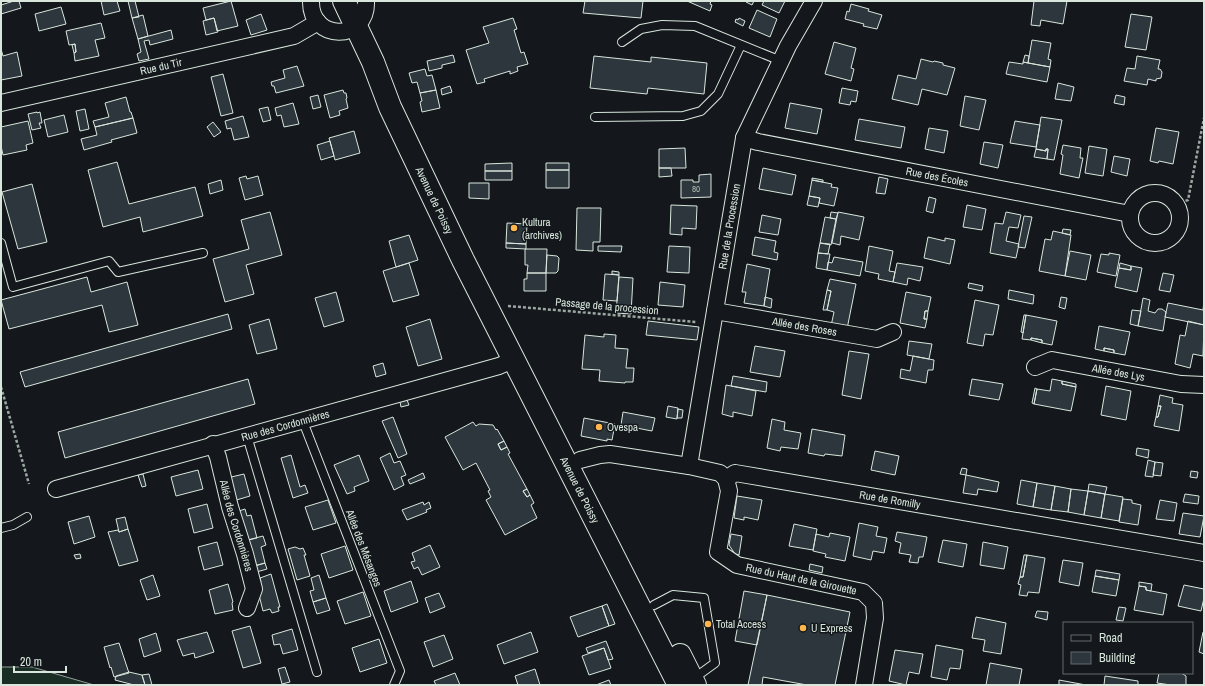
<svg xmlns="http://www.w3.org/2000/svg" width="1205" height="686" viewBox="0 0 1205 686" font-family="'Archivo Narrow',sans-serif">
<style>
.green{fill:#1a2d24;stroke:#939e99}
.building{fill:#2c363c;stroke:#d8e6dc}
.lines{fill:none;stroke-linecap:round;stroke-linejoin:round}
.lane-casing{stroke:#d8e6dc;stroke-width:10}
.street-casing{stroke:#d8e6dc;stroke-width:18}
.primary-casing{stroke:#d8e6dc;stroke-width:24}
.path{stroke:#9da8a2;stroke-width:2.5;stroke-dasharray:3 2;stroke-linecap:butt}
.lane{stroke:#14181c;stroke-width:8}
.street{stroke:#14181c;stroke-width:16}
.primary{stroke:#14181c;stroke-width:22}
.poi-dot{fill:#ffb74d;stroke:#14181c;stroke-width:1.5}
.labels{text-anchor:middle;stroke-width:3;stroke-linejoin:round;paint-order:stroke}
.number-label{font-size:9px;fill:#adbab4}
.street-label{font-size:11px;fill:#d8e6dc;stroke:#14181c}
.poi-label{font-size:11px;fill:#d8e6dc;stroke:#14181c;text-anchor:start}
</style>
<rect width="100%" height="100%" fill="#14181c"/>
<path class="green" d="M1,667H32L94,685H1Z"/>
<path class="building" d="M14,1H19L21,8L1,14V5Z
M101,1H117L120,11L104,15Z
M128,1H135L139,17L132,18Z
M231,1L238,26L217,31L214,18L206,20L203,8Z
M585,1H643L641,18L583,13Z
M687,1H711L710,4L712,5L710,11Z
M747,1H754L752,5L746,2Z
M764,1H785L779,13L762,5Z
M1034,1H1067L1063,24L1041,20L1040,26L1031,25Z
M851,4L869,9L868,11L882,15L877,29L863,26L864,24L845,19L847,11L849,12Z
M61,7L66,24L39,31L35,14Z
M757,10L777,19L770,37L749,28Z
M261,14L267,30L251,35L246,20Z
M1131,14L1152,17L1146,50L1125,47Z
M143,15L148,36L138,39L132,18Z
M214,18L218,32L206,35L203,21Z
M513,18L517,29L514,30L521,53L524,52L528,64L517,67L518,71L510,74V71L484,79L485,82L477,84L466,50L489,43L483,27Z
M739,18L745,21L743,26L735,22L736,19L738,20Z
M101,23L105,38L95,40L99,56L75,61L74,53L76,52L75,44L69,45L66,31Z
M171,30L173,39L150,45L149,40L144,41L149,59L139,61L137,54L141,52L138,39Z
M1032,40L1051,43L1048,59L1051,60L1050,67L1028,63Z
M834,42L856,48L851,68L854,69L851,81L825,74Z
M75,44L76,52L74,53L72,45Z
M1,49L3,56L17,52L22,76L1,80Z
M453,55L455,62L442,65V68L429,71L427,61Z
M1025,55L1029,56L1028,63L1023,62Z
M594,56L651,62V57L707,63L704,94L648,88L647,94L590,88Z
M1137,56L1160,60L1158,69H1160L1162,72L1161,78L1156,79V81L1148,79L1147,85L1124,81L1127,68L1135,69Z
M921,59L933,62L934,61L943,63V65L955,68L947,95L922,89L918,105L892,99L898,75L916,79Z
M1009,62L1023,64V62L1050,67L1047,82L1006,74Z
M297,66L304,86L276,93L274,86H272L271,82L285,78L283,70Z
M425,69L427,76L432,75L436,90L420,93L417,82L412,83L409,73Z
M223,74L233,113L221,116L211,77Z
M1058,83L1074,87L1071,101L1055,99Z
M450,86L452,92L442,95L441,89Z
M842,88L858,91L856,102L851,101L850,105L839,103Z
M343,90L344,93H346L347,98L346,99L348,108L339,111L340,115L330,118L324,95Z
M436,90L440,108L422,112L420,102L422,101L420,93Z
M318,95L321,107L313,109L310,97Z
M1116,95L1125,97L1124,105L1114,103Z
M965,96L986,100L979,130L960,126Z
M126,97L130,112H131L133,118L95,127L93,121L109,117L105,103Z
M293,103L299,124L284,127L281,115L277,116L275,108Z
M790,103L822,109L817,134L785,128Z
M268,107L271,120L263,122L259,109Z
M85,109L89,129L80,131L76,111Z
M37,112V113L40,112L42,123H39L41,128L32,130L28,114Z
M64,115L68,132L48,137L44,120Z
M243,116L249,137L234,140L231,128L227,129L225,121Z
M1041,117L1062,120L1054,160L1047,159L1048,149H1046V151L1036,149Z
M133,118L137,133L111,140L112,142L84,150L81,139L97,135L95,127Z
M859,119L905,127L901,148L855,140Z
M28,121L33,143L26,145L27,150L3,155L1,146V127Z
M1015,121L1040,125L1036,147L1010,143Z
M213,122L221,132L214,137L207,127Z
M929,128L948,131L944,153L925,149Z
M1156,128L1179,132L1173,164L1159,161L1158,163L1150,161Z
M354,131L360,153L335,160L329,138Z
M330,141L334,156L321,160L317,145Z
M984,142L1003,145L998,168L980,164Z
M1063,145L1081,148L1080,158H1083L1079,178L1060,174L1063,155L1061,154Z
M1089,146L1107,149L1103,176L1085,173Z
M685,148L686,168H659V149Z
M1036,149L1046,151V149H1048L1047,159L1034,157Z
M1114,156L1130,159L1127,176L1111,172Z
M117,162L129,204L195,187L203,216L143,232L140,217L103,227L88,170Z
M512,163V171H485V164Z
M546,163H569V170H546Z
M659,168H671L672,176L659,177Z
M763,168L796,175L792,195L759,189Z
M546,170H569V188H546Z
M485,171H512V180H485Z
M711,174V197L681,198V180H693V182H699V175Z
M246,176L247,179L258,176L263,195L245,200L239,178Z
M879,177L888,179L885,194L876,193Z
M812,178L823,180V182L812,180Z
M221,180L223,190L210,194L208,184Z
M812,180L832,184L831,187L838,188L834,206L819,203L820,198L809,196Z
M469,183H489V199L469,198Z
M32,184L47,242L18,249L2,192Z
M809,196L820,198L818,207L807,205Z
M929,197L936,199L933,213L926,211Z
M671,205L697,206L696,229L682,228V235L670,234Z
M967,205L986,209L982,230L963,227Z
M577,208H601L600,242H593V251L576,250Z
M270,212L282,255L246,265L254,294L225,302L213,259L249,249L241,220Z
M831,212L838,213L836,219L830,218Z
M838,212L864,217L859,240L841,236L840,245L832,243Z
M1006,212L1021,215L1018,228L1009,227L1006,241L1019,244L1016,258L990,253L995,223L1003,224Z
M762,215L781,219L778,235L759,232Z
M1024,216L1032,217L1025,248L1018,247Z
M825,217L836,219L831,245L820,243Z
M507,223L527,224L526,244L506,243Z
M1063,229L1071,230L1070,235L1062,233Z
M1053,231L1071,235L1065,276L1039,271L1045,239L1051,240Z
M409,235L418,260L396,267L389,241Z
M755,237L776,241L774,252L778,253L777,260L752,255Z
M928,237L945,241V238L955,240L950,264L924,258Z
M506,243L526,244V249L506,248Z
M820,243L830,244L828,254L818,253Z
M598,246H622L621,252L598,251Z
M669,246L690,247L689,273L667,272Z
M869,246L893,251L889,271L895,272L893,282L878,279L879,274L865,271Z
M525,249H547L546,273H527L528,265H525Z
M1070,251L1091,255L1086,280L1065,276Z
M818,253L830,254L827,270L816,268Z
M1109,253L1120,255L1116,276L1097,272L1101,254L1109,255Z
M547,255L557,256L559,258L558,271L556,273H546Z
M834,257L863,262L860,276L827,270L828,262L832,263Z
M409,263L419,295L393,302L383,271Z
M897,263L923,267L920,281L908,278L907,285L893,282Z
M1120,263L1131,266V270L1119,268Z
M747,264L770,269L764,306L744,303L746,292H742Z
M1131,266L1142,268L1137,292L1115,287L1119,268L1131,270Z
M612,271L619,272V275L612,274Z
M527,273H546V291H524V279H527Z
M1163,273L1174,275L1170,292L1159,290Z
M605,274L619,275L617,301L603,300Z
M87,277L91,292L127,282L138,325L109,332L102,305L9,329L1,300Z
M619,277L633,278L631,314L616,313Z
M830,279L856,284L847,329L831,326L834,312L827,310L831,291L827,290Z
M660,282L685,285L683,307L658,305Z
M969,283L983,286L982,291L968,288Z
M827,290L831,291L827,310H823Z
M1009,290L1034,295L1033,304L1008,299Z
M336,292L344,321L324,327L315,298Z
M906,292L931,297L928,311H925L924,319H927L925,328L900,323Z
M765,297L772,299L771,308L764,306Z
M1061,297L1067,298L1065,309L1059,307Z
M1143,298L1150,300L1148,311L1155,313L1158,309H1162L1166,312L1163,331L1138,326Z
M975,300L999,305L993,335L985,334L983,346L967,343Z
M1204,301V325L1165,317L1168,303L1203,310Z
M1132,310L1141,311L1138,326L1130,324Z
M925,311H928L927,319H924Z
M228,314L232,329L25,387L20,372Z
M1024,315H1026L1023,333L1021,332Z
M1026,315L1057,321L1052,345L1042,343V340L1031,338V340L1022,339Z
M269,319L277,349L257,354L249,325Z
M430,319L442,359L418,366L406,327Z
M648,321L699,327L697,340L646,335Z
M1188,321L1204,325L1203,356L1193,354L1190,368L1175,364L1180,335L1185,336Z
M1099,326L1130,332L1125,355L1114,353V350L1104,348V351L1095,349Z
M604,334L616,335L615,348L628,349L626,368H634L633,382H625V383L599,381L600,370L582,369L585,335L604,337Z
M1031,338L1042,340V343L1031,340Z
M909,341L932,344L929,359L907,355Z
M755,346L785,351L780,377L750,372Z
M1104,348L1114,350V353L1104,351Z
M849,351L869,354L861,399L842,395Z
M913,356L934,360L933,370H928L926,383L900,378L901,369L910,371Z
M383,363L386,374L376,377L373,366Z
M733,376L767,382L766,392L731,386Z
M248,379L255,404L65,458L58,432Z
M972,379L1003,384L999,400L969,395Z
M1052,379L1062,381V384L1076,387L1071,411L1034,404L1037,389L1050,391Z
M1062,381L1076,384V387L1062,384Z
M726,385L756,391L752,416L733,412V417L722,414Z
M1106,386L1131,391L1126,420L1101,415Z
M1035,388L1037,389L1034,404L1032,403Z
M1160,395L1173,398L1172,403L1183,405L1179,431L1154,426L1156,417H1158L1161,406H1158Z
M407,400L409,405L401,407L400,402Z
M668,406L678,408L677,419L666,417Z
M1158,406H1161L1158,417H1156Z
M678,409L683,410L682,418H677Z
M623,412L655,418L652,431L621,425Z
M393,417L407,454L398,458L382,421Z
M584,418L615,424L612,440L607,439V441L581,436Z
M772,419L785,422L784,430L801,433L798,449L781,447L780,451L767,448Z
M473,422L476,426L479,424L493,425L496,430L497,429L504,441L498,444L501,450L507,447L510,453L508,454L527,489L523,491L527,497L530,495L534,503L531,505L537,518L505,535L486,500L491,497L488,491L490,490L476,463L463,470L445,437Z
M812,429L845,435L842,456L825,454L824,456L808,453Z
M504,441L507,447L501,450L498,444Z
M1137,448L1149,450L1148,458L1136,455Z
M875,451L899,456L895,475L871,470Z
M390,453L394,463L400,461L406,475L401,477L404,485L394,490L380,458Z
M291,455L300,487L305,485L308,493L293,498L281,458Z
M359,455L369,481L354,487L355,491L347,494L334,465Z
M1148,460L1155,462L1153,477L1145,476Z
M1155,462L1163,463L1161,476L1153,475Z
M962,468L967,469L966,475L960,474Z
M198,470L203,489L176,496L171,477Z
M1191,471L1198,472L1197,478L1190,477Z
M423,473L425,478L410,484L408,480Z
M143,474L146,486L142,487L138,475Z
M244,474L250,496L233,501L227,478Z
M966,475L999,482L997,492L978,489L977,495L963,493Z
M1021,480L1037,483L1033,507L1017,504Z
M1037,483L1055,486L1051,510L1033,507Z
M1089,484L1107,487L1105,494L1088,491Z
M1055,486L1071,489L1068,512L1051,510Z
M527,489L530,495L527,497L523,491Z
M1071,489L1088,491L1084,515L1068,512Z
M1088,491L1105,494L1101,518L1084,515Z
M1105,494L1123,497L1119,521L1101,518Z
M1185,494L1199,496L1198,504L1183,502Z
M737,496L762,500L758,520L744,517V520L734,518Z
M1123,499L1132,500V503L1141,505L1138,525L1119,522Z
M328,500L336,523L313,530L305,507Z
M1160,500L1177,503L1174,521L1156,519Z
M423,502L424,505L429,502L431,508L426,510L427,512L407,520L402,510Z
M207,504L213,528L194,533L188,509Z
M245,509L247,516L251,515L257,538L244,541L236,512Z
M1183,513L1204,516L1200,537L1179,534Z
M89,516L95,537L74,544L68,522Z
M125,517L128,529L119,532L116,519Z
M859,523L878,527L876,536L887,538L884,553L873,551L871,560L853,556Z
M794,524L817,529L813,550L789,546Z
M128,529L138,561L119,566L108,532L118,530L119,532Z
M897,532L927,537L923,557H919L918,563L909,562L911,555L899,553L901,543L895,541Z
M830,533L850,537L845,561L825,557L826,554L813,551L816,534L829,537Z
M731,534L742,536L739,555L735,554L729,545Z
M263,536L266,545L261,547L265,563L251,567L244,541Z
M943,540L967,544L963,567L938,562Z
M217,542L223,565L204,570L198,547Z
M983,542L1008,547L1004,569L980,565Z
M430,545L440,567L422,575L418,567L414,569L411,562L415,561L412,553Z
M345,546L353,570L329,578L321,554Z
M295,547L300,549L303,548L306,555H304L310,576L297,580L288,549Z
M80,554L81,558L76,559L74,555Z
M1024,555H1027L1023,577H1020Z
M1027,555L1045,558L1039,593L1028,592L1027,596L1019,595L1021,585L1018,584L1020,577H1023Z
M1063,560L1083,563L1079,586L1059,582Z
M371,562L375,573L370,575L366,565Z
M265,563L267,569L253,573L251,567Z
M810,564L823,567L822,573L809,570Z
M1096,570L1120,574L1119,580L1095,576Z
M271,574L280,607H278L279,611L272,613L270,609L263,611L256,583L261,582L260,578Z
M153,575L160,596L147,600L140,580Z
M319,575L326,598L313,602L310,591L314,590L311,578Z
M1095,576L1119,580L1116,596L1092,592Z
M411,581L418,602L391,612L384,591Z
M1139,582L1152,584L1151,591L1146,590V587L1139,586Z
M228,584L233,602L232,603L233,610L215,614L209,590Z
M1184,585L1204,589V598L1201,611L1178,606Z
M1139,586L1146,587V590L1167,594L1163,615L1134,610Z
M744,591L767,595L757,645L735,641Z
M363,592L371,616L345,624L337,601Z
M439,593L445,607L430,613L425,598Z
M767,595L850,612L835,685H807L763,677L762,685H748Z
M326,598L330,610L317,614L313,602Z
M607,604L615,624L609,626L602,606Z
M602,606L609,626L578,637L570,617Z
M1119,607L1126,608L1123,621L1116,620Z
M1037,611L1048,612L1047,620L1035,617Z
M976,617L1006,623L1001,654L983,651L985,640L972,638Z
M250,626L261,663L243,668L232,631Z
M292,629L298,650L283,654L280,644L274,645L272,635Z
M207,632L214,652L195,658L194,653L183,656L177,640Z
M531,632L538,652L504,664L497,645Z
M1203,632L1204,633V654L1199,652Z
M156,633L161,651L144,657L139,639Z
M444,635L453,659L433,667L424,642Z
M379,639L387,663L360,672L352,648Z
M606,641L613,659L608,660L604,648L588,653L586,648Z
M119,643L129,673L114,677L111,667L110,668L104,647Z
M936,645L963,650L960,669L950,668L947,680L931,677Z
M604,648L611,668L589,675L582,656Z
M895,650L923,654L919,674L909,672L906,685L889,681Z
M990,663L1022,669L1019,685H986Z
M285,667L290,682L282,684L278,669Z
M535,669L540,685H518L515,676Z
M129,672L142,675L145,685H134L115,680L116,676Z
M455,673L460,685H436L434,681Z
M1159,673H1181L1186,676V685H1171L1157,683Z
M149,674L152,685H145L142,675Z
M1105,676L1138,681V685H1104Z
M609,680L611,685H596Z
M1059,680L1086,685H1059Z"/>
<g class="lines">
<defs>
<path id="lane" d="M622,42L641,29L662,25L695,26L781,61
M595,117L683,116L701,111L718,94L741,45
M1,243L13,287L109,261L118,272L203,253
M302,419L400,671L394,685
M247,436L317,672
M1,528L13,525L27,517
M654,605L673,595L704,598L715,663L693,679"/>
<g id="street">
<path d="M311,1C310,42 368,42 366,1"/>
<path id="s1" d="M1,103L294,36L318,22"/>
<path id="s2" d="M744,138L758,142L1130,214"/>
<circle cx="1155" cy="218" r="25"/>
<path id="s3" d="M715,311L877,339L893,332"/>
<path id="s4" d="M1035,367L1052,360L1181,384L1204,385"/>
<path id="s5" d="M213,444L218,457L230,507L245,554L254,589L247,608"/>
<path id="s6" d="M580,460L600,455L610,454L689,466L720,473L726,479L729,491L718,552L737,565L863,592L874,603L875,618L864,685"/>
<path id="s7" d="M689,466L744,138L788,46L814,1"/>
<path id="s8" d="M726,479L735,473L1204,553"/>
<path id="s9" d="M56,489L499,366L513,360"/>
</g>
<g id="primary">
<path id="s10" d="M344,1L373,62L390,107L463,260L679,685"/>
<path d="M680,655L695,685"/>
</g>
</defs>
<use href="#lane" class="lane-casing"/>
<use href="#street" class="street-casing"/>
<use href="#primary" class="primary-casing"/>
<path class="path" d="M1176,204L1188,200L1204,118
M508,306L696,322
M1,387L29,484"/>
<use href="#lane" class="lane"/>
<use href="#street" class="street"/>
<use href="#primary" class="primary"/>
</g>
<g class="poi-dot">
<circle cx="514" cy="228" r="4"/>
<circle cx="599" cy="427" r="4"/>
<circle cx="708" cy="624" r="4"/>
<circle cx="803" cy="628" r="4"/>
</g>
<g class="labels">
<g class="number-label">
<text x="696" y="192">80</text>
</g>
<g class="street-label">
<text dy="4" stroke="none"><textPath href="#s1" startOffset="164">Rue du Tir</textPath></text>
<text dy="4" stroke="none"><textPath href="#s2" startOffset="197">Rue des Écoles</textPath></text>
<text dy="4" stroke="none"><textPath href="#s10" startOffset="219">Avenue de Poissy</textPath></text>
<text dy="4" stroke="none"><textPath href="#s7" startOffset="243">Rue de la Procession</textPath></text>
<text transform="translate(607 306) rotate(5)" y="4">Passage de la procession</text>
<text dy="4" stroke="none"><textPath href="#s3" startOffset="91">Allée des Roses</textPath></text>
<text dy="4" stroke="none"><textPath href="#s4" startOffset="86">Allée des Lys</textPath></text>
<text dy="4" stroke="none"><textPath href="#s9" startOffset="238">Rue des Cordonnières</textPath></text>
<text dy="4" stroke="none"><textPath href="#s10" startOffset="543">Avenue de Poissy</textPath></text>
<text dy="4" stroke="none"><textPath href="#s8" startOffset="168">Rue de Romilly</textPath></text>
<text dy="4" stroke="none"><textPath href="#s5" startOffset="85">Allée des Cordonnières</textPath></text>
<text transform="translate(364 548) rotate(69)" y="4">Allée des Mésanges</text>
<text dy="4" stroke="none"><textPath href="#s6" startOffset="314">Rue du Haut de la Girouette</textPath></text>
</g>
<g class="poi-label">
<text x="522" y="226">Kultura<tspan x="522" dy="13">(archives)</tspan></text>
<text x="607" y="431">Ovespa</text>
<text x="716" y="628">Total Access</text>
<text x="811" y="632">U Express</text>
</g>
</g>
<rect width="1205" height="686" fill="none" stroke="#d8e6dc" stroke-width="4"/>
<rect x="1063" y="622" width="130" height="52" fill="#14181c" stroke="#626a69"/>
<rect x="1071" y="635" width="20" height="6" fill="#14181c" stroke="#626a69"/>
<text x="1099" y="642" font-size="12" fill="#d8e6dc">Road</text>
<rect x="1071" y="652" width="20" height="12" fill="#2c363c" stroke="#626a69"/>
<text x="1099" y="662" font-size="12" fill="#d8e6dc">Building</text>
<path d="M14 666v6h52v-6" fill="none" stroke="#d8e6dc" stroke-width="2"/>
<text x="20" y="666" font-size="12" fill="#d8e6dc" stroke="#14181c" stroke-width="3" paint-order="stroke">20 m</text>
</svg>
